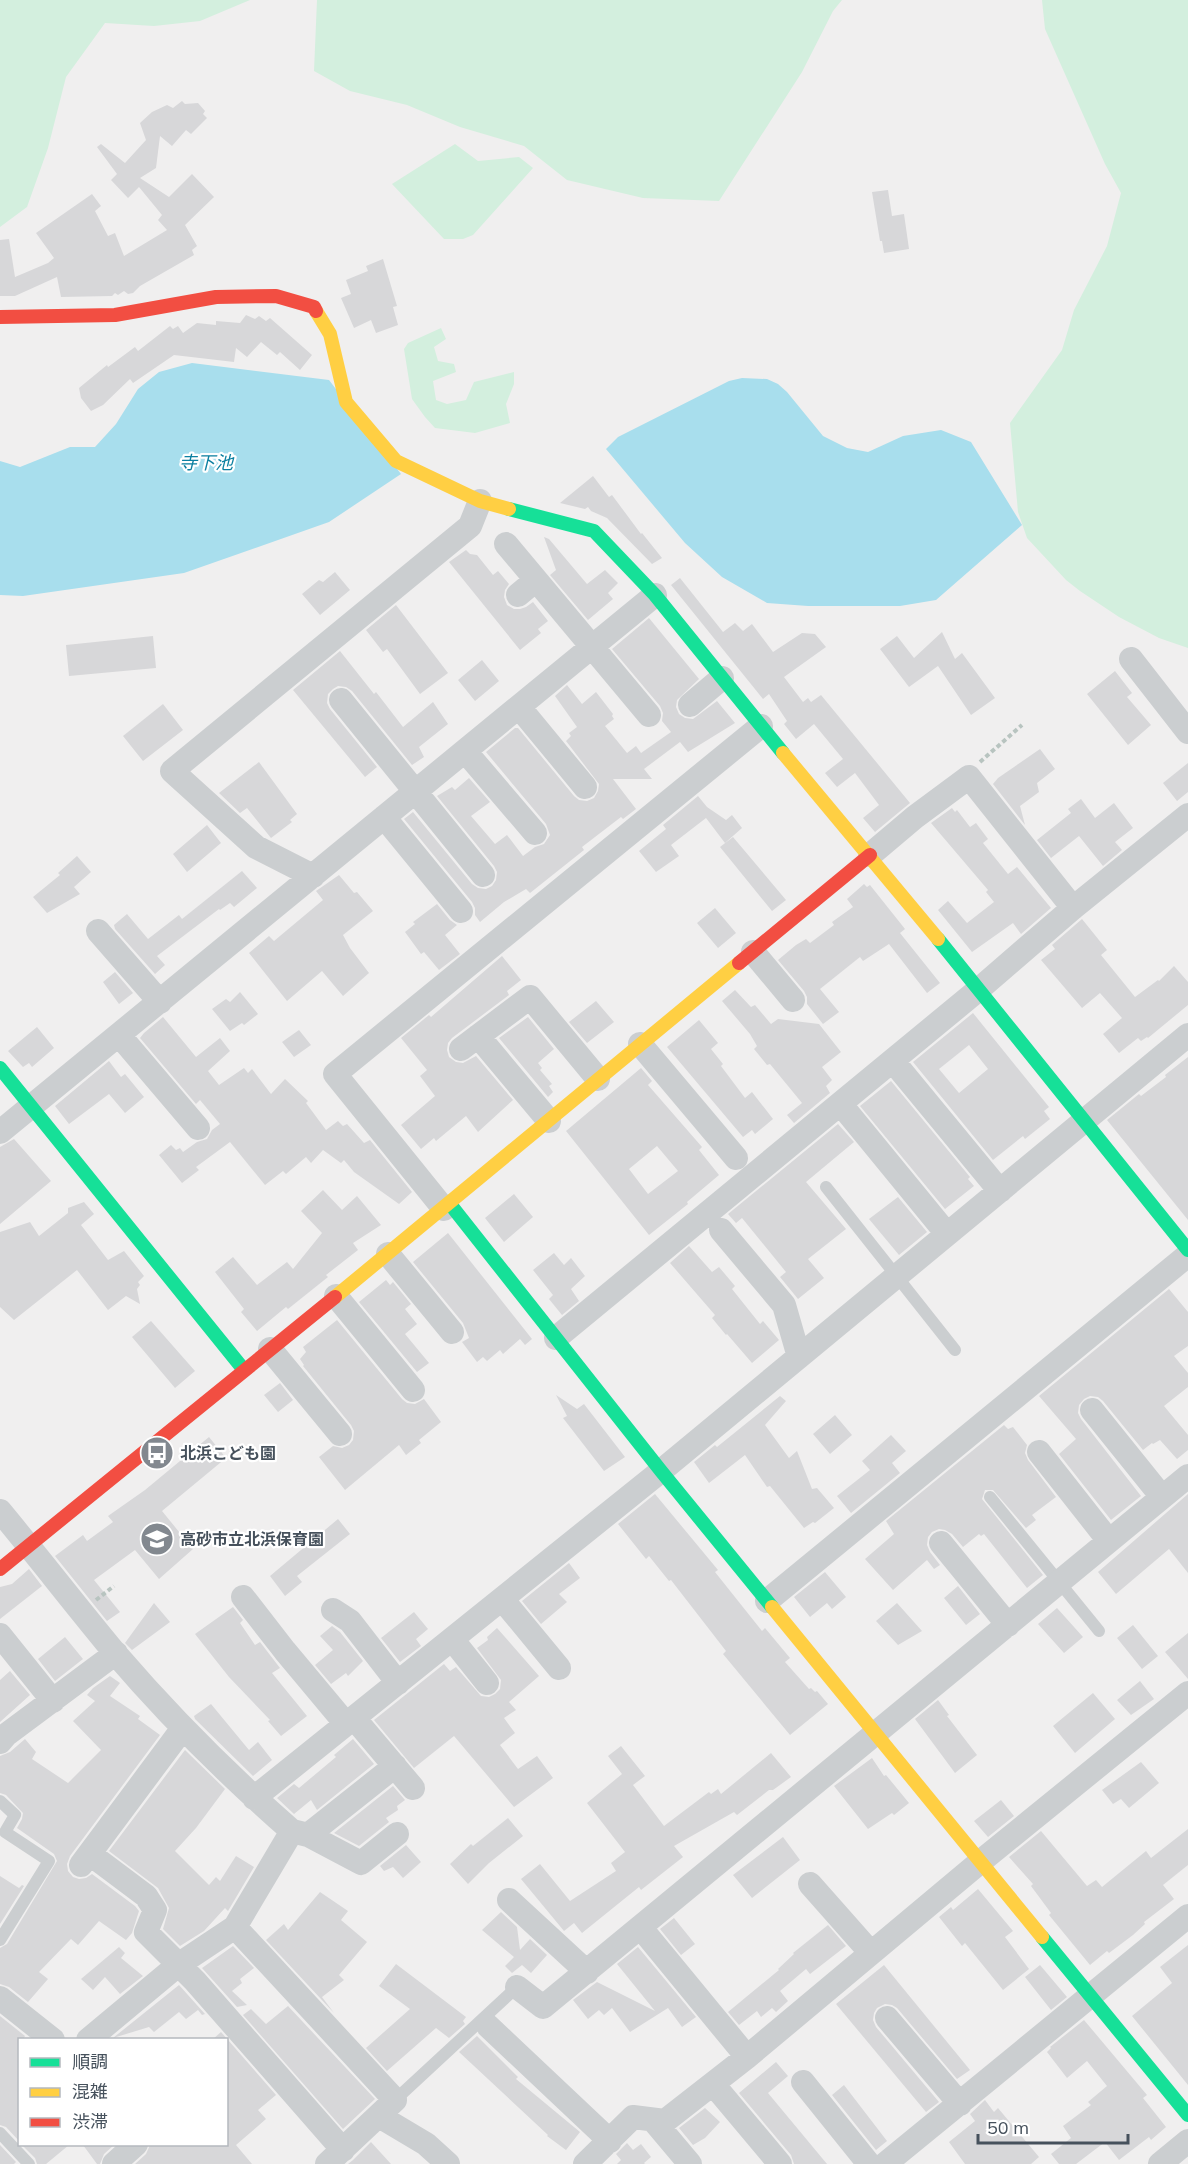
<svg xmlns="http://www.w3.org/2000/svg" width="1188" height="2164" viewBox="0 0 1188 2164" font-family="Mulish,'Noto Sans JP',sans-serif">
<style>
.green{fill:#d3efde}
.water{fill:#a8deed}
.building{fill:#d7d7d9;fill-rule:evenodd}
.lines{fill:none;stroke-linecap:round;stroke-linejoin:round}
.path{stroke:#b8c4c0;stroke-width:4;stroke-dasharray:4.5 3;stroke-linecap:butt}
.lane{stroke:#cbced0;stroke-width:12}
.street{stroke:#cbced0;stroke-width:24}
.fast{stroke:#16e098;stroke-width:14}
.slow{stroke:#ffcf43;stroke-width:14}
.jam{stroke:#f24e42;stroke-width:14}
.labels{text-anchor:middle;stroke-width:4.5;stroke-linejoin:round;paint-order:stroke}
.poi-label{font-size:16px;font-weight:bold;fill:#46515c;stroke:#fff;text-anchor:start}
.water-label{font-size:18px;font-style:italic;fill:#0c80a1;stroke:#fff}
</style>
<rect width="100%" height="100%" fill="#f0efef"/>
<path class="green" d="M0,0H250L200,21L154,26L105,23L66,77L48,148L27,207L0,227Z
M317,0H842L833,11L802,72L719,201L643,198L567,180L524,146L460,127L407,105L350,91L314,71Z
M1042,0H1188V648L1159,638L1119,617L1080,591L1066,580L1027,538L1018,512L1010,423L1062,350L1074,310L1107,246L1121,193L1105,164L1045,29Z
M455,144L478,161L519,157L533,168L473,235L463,239H444L392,184Z
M441,328L446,339L434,347L438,361L454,364L456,372L433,381L436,400L447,404L466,400L474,382L514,372V384L506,404L510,423L475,433L435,428L425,417L412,399L404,349L408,343Z"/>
<path class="water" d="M192,363L329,380L401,474L329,522L184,573L23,596L0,595V461L20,467L70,447H95L116,424L138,389L159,372Z
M742,378L767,379L778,384L787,392L823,436L847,448L868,452L903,436L941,430L971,442L1022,525L936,600L900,606H808L767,603L722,577L685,543L606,449L618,437L729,381Z"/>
<path class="building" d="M182,101L185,104L198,103L205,111L203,114L207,118L191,134L186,130L172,146L160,136L156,168L140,178L169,197L192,174L214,197L185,225L197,246L192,250L194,255L140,286L133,293L128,294L124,291L118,295L115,293L112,296L61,297L57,277L15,296H0V240L9,239L15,277L48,263L54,258L36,233L92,194L101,206L95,211L108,236L115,233L124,256L167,230L158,220L162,215L139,187L128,198L111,180L117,174L97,147L101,144L125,163L146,140L140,123L152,112L167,105L173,108Z
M888,190L892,216L904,214L909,249L884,253L882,241H880L872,192Z
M383,259L397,306L393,307L398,325L376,333L371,320L354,328L341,298L351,294L346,280L368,271L366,266Z
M246,315L255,319L259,316L266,321L270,318L312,355L300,370L280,352L277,355L261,342L247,357L236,348L234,362L174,355L133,383L130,379L103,405L91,411L81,398L79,388L107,365L108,367L135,347L138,351L170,326L173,329L178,326L183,333L197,323L216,325V321L240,323Z
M593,476L609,497L612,495L641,534L642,533L662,558L652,564L607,518L591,511L588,507L585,509L560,503Z
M544,537L549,539L587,584L605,570L618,583L608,593L613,599L588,620L550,575L556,570Z
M466,550L470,554L477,555L493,575L498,571L509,584L505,590L504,597L507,605L514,609H520L526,607L533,602L548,621L538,629L541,633L520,650L449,562Z
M335,572L350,590L320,615L302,594L319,580L323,582Z
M680,578L723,632L735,623L743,631L752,624L773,652L802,633L815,634L826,647L784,677L803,702L808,698L811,702L821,695L910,803L875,832L863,818L879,805L855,773L837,787L825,773L843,759L814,724L796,739L784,724L787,721L769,694L763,699L671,585Z
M396,605L448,673L420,694L387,649L383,652L366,630Z
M649,618L699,679L677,700L676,707L679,714L685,718L693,719L717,701L735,723L688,752L680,742L644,769L652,779H613L636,809L623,819L621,817L582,847L584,850L530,893L526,889L504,902L480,922L475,915V908L472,902L404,819L413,812L472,884L478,888L486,889L492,886L496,880L497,872L494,866L437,796L452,787L455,790L469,778L490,802L471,816L495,844L507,835L523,856L535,847L544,844L550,835L546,824L486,752L515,728H518L574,796L579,800L587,801L594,798L598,791L599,784L566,741L571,736L569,733L577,727L555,696L567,685L582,704L596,692L613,714L612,716L614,719L605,726L627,753L636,746L641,753L671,732L662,721L663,713L660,706L612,649Z
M942,632L955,659L962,653L995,698L971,715L938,666L909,687L880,649L897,636L914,658Z
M153,636L156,668L69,676L66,645Z
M340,651L374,694L376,692L403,727L433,702L448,724L419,747L424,757L412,765L352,691L346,687L338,686L333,689L328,694L327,703L330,709L377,767L365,777L293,690Z
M482,660L499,681L475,701L458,680Z
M1115,671L1132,693L1127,697L1151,725L1128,745L1087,694Z
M163,704L183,730L143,761L123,736Z
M1040,749L1055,769L1037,783L1039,792L1020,806L1025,825L993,784L998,778Z
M259,762L297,814L290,820L292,822L271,838L247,808L240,813L219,793Z
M1188,763V792L1177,801L1163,783Z
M698,796L707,807L726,820L732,815L742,828L725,843L706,818L671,845L679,856L656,872L639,851L666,829L663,825Z
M1081,799L1095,818L1114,803L1133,828L1115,842L1122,850L1103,866L1079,836L1051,858L1037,840L1071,813L1068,809Z
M952,808L955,812L957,810L970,827L976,823L988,839L983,843L1008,874L1017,867L1051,908L1021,934L1013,923L972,952L938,910L948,901L967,923L994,902L986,892L988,890L931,823Z
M207,825L221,843L187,872L173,854Z
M733,837L786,900L772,911L720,847Z
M77,856L91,872L74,887L80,894L47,913L33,897L60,875L58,873Z
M242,871L257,888L234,907L230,903L220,910L219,909L157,956L165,965L155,974L115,929L114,925L127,914L148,939L179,915L182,919Z
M339,875L354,893L357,892L373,911L343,935L350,948L369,973L343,996L322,971L287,1001L249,953L269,936L274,941L323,900L316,891Z
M864,884L867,887L870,885L905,929L900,933L940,983L927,993L889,944L863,961L860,957L820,989L839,1012L823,1024L807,1004V997L804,991L778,960L796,945L806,939L810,943L834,925L832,922L853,907L847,899Z
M437,904L450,920L457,925L445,935L460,954L439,970L424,952L421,954L405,932L415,924L413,922Z
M715,908L736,933L718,948L697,923Z
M1082,919L1107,950L1101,955L1135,997L1158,980L1159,981L1174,966L1188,982V1005L1148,1038L1147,1037L1141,1041L1138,1038L1119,1053L1103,1034L1122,1018L1100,993L1082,1008L1041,960L1055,949L1052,945Z
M502,956L521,980L507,991L509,995L452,1038L448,1043L447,1050L449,1057L456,1062L463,1063L476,1056L513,1100L478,1132L466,1116L436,1141L434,1138L421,1149L401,1125L435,1096L420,1076L427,1070L401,1038L429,1015L431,1017Z
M115,972L133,993L119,1004L103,982Z
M735,990L751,1007L755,1005L771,1024L778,1019L819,1024L841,1052L822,1067L832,1080L826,1086L830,1093L794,1123L787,1115L802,1103L770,1064L767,1065L754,1049L757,1046L750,1034L722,1001Z
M240,992L258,1014L244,1025L242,1023L230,1031L212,1009L226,999L230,1002Z
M596,1001L614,1022L587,1043L569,1022Z
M973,1013L1049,1107L1044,1111L1050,1119L1025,1139L1023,1136L993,1160L913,1062ZM969,1045L988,1069L959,1093L939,1069Z
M163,1017L196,1057L220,1038L230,1051L208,1071L219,1085L244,1068L248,1073L252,1069L271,1094L285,1079L308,1101L306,1103L326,1130L338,1121L343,1126L347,1124L364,1143L370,1140L412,1192L399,1204L354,1172L344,1160L341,1163L323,1150L311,1163L306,1157L286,1174L283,1171L265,1185L230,1142L196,1167L199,1170L182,1183L159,1155L171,1145L176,1150L180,1148L183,1152L197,1142L207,1139L212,1130L220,1124L200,1100L196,1104L140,1038L144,1033Z
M528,1017L554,1049L538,1063L542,1068L540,1070L552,1084L549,1086L553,1092L548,1097L499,1038Z
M699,1020L718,1043L711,1049L723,1064L721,1066L745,1098L752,1092L773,1119L755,1134L752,1130L743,1137L667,1047Z
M37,1027L54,1048L32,1067L29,1063L23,1067L8,1051Z
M299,1030L311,1045L294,1057L282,1042Z
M1188,1057V1220L1107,1120L1139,1094L1141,1096L1166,1077L1165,1075Z
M109,1061L121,1077L125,1074L144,1097L125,1113L109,1094L69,1124L55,1106Z
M641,1068L652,1081L648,1085L702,1147L699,1150L719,1175L687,1202L688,1204L649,1235L566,1131ZM657,1146L678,1171L648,1194L629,1169Z
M891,1081L970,1177L968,1179L974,1186L945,1209L860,1106Z
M838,1124L854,1142L806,1182L846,1229L808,1259L824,1278L798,1299L780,1277L786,1272L742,1218L736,1223L728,1214Z
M14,1139L51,1181L0,1224V1147Z
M323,1190L342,1210L357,1196L381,1225L353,1243L358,1250L326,1275L328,1277L288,1309L286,1307L257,1331L241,1312L244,1309L215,1272L233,1257L257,1285L287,1262L293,1269L322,1233L301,1211Z
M514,1194L533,1217L504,1242L485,1218Z
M898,1197L927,1232L899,1255L869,1219Z
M84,1202L94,1214L81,1225L108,1260L124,1251L144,1276L138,1282L140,1285L137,1289L140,1304L126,1296L108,1310L77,1270L14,1320L0,1307V1232L30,1222L39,1236L68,1213V1208Z
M448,1233L532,1339L525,1345L520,1339L503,1354L500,1350L487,1361L483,1357L477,1362L462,1342L469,1338L463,1323L413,1262Z
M689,1246L712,1272L719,1267L735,1286L732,1289L760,1324L763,1321L779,1340L752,1363L727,1334L726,1335L712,1318L715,1315L670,1263Z
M554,1253L564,1265L571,1258L585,1276L571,1289L579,1301L562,1315L549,1299L553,1295L533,1270Z
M386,1280L390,1285L393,1282L411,1304L405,1309L417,1324L405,1334L429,1363L417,1372L359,1302Z
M1169,1289L1188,1312V1346L1174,1356L1188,1373V1387L1164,1406L1188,1435V1450L1177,1459L1160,1440L1153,1444L1152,1443L1143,1450L1103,1401L1098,1397L1090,1396L1084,1399L1079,1405L1078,1413L1081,1419L1141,1496L1111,1520L1059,1454L1076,1439L1039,1396Z
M337,1320L402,1399L407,1403L415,1404L424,1399L441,1422L419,1440L421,1443L406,1455L399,1445L345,1490L319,1457L333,1446L342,1448L349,1445L353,1440L354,1431L351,1425L303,1366L304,1365L300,1359L306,1352L303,1347Z
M151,1321L195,1371L175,1388L132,1337Z
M280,1383L293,1400L278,1412L264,1395Z
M556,1395L577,1409L584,1404L625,1457L604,1471L563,1418L567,1416Z
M780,1396L786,1401L765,1425L789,1458L797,1451L812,1489L817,1488L834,1508L815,1523L813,1522L804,1528L770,1486L767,1487L745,1455L709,1483L694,1462L715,1445L717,1447Z
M835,1415L852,1435L830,1454L813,1434Z
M1004,1425L1008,1429L1013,1427L1027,1445L1025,1453L1028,1460L1056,1497L1032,1515L1036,1520L1026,1528L993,1490H985L982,1499L1043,1575L1027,1588L984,1534L981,1536L979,1534L963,1547L952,1534L945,1530L939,1529L932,1532L928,1537L927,1545L930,1552L940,1565L934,1569L927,1560L893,1590L865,1559L894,1534L886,1521Z
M891,1435L906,1451L892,1463L900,1473L851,1513L837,1496L870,1470L862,1461Z
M209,1437L226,1458L162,1511L193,1549L159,1579L135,1550L94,1580L120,1612L107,1621L55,1556L83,1535L87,1541L113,1522L108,1516L145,1490Z
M655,1494L718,1570L715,1572L762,1631L765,1628L790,1658L785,1662L809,1689L811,1688L815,1692L817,1691L828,1704L790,1735L723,1654L726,1651L671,1580L669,1581L649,1556L646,1559L618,1524Z
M1188,1494V1573L1169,1549L1116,1594L1098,1572Z
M338,1519L350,1534L297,1576L302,1582L285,1596L270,1576Z
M569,1563L580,1578L559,1594L567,1602L541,1624L522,1601Z
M29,1569L42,1586L0,1619V1587L12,1584Z
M825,1572L846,1597L832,1609L827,1603L810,1617L794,1597Z
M958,1586L980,1614L966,1625L944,1598Z
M154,1603L170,1622L132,1650L125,1643Z
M897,1603L922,1631L898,1645L876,1621Z
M233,1607L243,1620L240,1623L255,1645L260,1642L280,1668L272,1673L307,1716L281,1736L268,1721L270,1720L229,1677L195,1634Z
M1057,1608L1083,1637L1064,1653L1038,1624Z
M414,1612L428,1629L416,1639L421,1646L400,1662L381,1638Z
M1133,1625L1158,1656L1142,1669L1117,1638Z
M332,1626L340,1632L363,1661L348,1676L346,1673L331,1684L315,1665L333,1650L320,1636Z
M497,1628L539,1676L509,1702L516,1710L504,1718L515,1733L500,1745L518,1769L537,1756L553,1778L514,1807L454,1736L414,1768L374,1720L444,1664L450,1671L456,1667L481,1696L489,1697L495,1694L500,1689L501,1680L477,1648L488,1640L487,1637Z
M1188,1633V1679L1165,1652Z
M65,1637L83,1659L55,1681L38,1659Z
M10,1671L30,1695L0,1722V1680Z
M110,1676L120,1683L110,1696L140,1716L138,1719L160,1735L70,1856L67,1864L68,1871L73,1877L79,1879L86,1878L92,1874L135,1906L139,1911L132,1933L126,1940L99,1921L78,1945L71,1939L39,1972L48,1979L28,2002L9,1987L0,1984V1948L7,1944L57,1861L54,1854L17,1828L22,1819L23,1813L6,1795L0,1793V1756L10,1752L25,1739L36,1752L32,1759L68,1783L101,1750L73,1721L95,1701L87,1695L93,1688Z
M1140,1681L1154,1699L1131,1715L1117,1700Z
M1093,1693L1115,1719L1075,1753L1053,1726Z
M938,1700L949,1715L947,1716L977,1755L955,1773L915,1719Z
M211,1704L249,1750L258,1742L272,1760L253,1776L195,1719L194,1716Z
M353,1739L374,1764L317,1810L311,1800L294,1814L277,1798L294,1784L299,1788L336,1757L334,1755Z
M621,1746L645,1776L633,1785L664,1826L709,1792L711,1794L718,1789L721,1794L771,1753L791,1777L773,1790H769L737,1815L734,1812L674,1846L683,1857L641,1890L639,1887L582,1933L574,1923L564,1931L521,1879L540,1864L570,1901L616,1871L611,1863L625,1852L587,1803L622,1774L608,1756Z
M185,1750L225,1789L196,1828L175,1851L209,1885L216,1877L220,1881L236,1856L254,1867L228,1911L225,1908L204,1931L180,1946L163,1929L169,1908L158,1888L109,1851Z
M872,1758L884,1776L886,1775L909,1803L894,1815L892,1813L868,1829L834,1786Z
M1141,1762L1159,1783L1129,1808L1121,1799L1113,1804L1102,1790Z
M393,1786L405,1800L397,1806L398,1810L386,1818L389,1822L359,1846L334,1833Z
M1001,1800L1014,1816L988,1837L974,1821Z
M508,1818L523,1836L489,1863L468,1884L450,1864L471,1844L473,1846Z
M1188,1829V1865L1163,1885L1174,1899L1144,1922L1145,1924L1133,1935L1109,1953L1107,1951L1090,1965L1049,1915L1051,1913L1031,1886L1033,1884L1009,1857L1041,1831L1087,1886L1096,1880L1102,1887L1146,1851L1151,1858Z
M783,1837L800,1860L752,1898L733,1875Z
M406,1845L421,1862L403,1878L393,1867L384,1871L380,1866Z
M0,1876L19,1888L22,1885L24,1886L0,1924Z
M978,1889L1013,1931L1005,1937L1029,1969L1003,1990L965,1943L962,1946L939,1917L951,1907L953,1910Z
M320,1892L348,1911L341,1920L367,1942L339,1975L344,1980L322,1997L334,2013L266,1940L284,1924L288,1930Z
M501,1912L517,1927L520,1950L530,1939L547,1955L531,1973L522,1965L512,1973L505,1966L514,1957L482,1930Z
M674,1918L695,1944L681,1955L660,1929Z
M828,1925L846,1946L810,1974L806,1969L780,1991L788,2001L776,2012L772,2008L761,2017L757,2011L739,2025L728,2012L779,1970L778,1969L794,1954L793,1953Z
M1188,1945V2085L1132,2016L1172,1983L1160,1967Z
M233,1946L254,1968L240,1979L242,1983L232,1991L247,2005L237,2007L202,1968Z
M119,1947L125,1953L121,1958L143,1976L120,1994L105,1977L93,1990L81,1979Z
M638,1947L696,2017L682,2027L668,2008L630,2032L612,2008L604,2015L599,2010L588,2019L573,2000L597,1982L655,2011L617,1964Z
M396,1964L466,2017L463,2021L465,2024L449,2038L436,2028L387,2071L366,2048L410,2009L379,1986Z
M884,1965L970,2070L957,2079L897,2008L892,2005L885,2004L877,2008L874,2013L873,2020L876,2027L939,2102L926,2112L836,2004Z
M1040,1965L1067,1997L1051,2010L1025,1977Z
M179,1985L205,2014L202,2015L198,2010L186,2019L179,2012L154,2032L149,2027L113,2038Z
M288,2006L375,2099L343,2129L243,2015L251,2009L266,2024Z
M0,2016L25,2036L23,2040H20V2142L6,2127L0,2125Z
M1084,2020L1147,2095L1143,2098L1166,2127L1151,2140L1149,2137L1119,2160L1105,2142L1076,2164H1059L1051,2154L1071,2138L1063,2126L1091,2105L1088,2102L1107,2086L1087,2061L1067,2078L1047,2052L1051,2048L1050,2047Z
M221,2032L276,2095L258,2110L266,2119L236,2145L252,2164H135L146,2154L150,2145H226V2040H212Z
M477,2036L518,2077L516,2079L580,2132L566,2150L547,2136L548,2135L459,2052Z
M776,2062L788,2076L768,2093L827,2164H794L791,2155L739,2093Z
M844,2085L887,2141L876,2150L832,2095Z
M985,2100L994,2112L998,2108L1039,2157L1031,2164H965L949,2142L975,2121L970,2114Z
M705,2108L720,2122L705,2138L693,2145L679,2128Z
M371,2142L391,2164H348L353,2160Z
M627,2143L633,2150L641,2144L651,2157L644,2163L645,2164H617L621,2160L616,2154Z
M0,2145L16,2162L14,2164H0Z
M22,2145H69L46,2164H37L35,2158Z
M83,2145H114L104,2154L100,2164H97Z"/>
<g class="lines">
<path class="path" d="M980,762L1022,725
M96,1600L114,1586"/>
<path class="lane" d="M826,1187L955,1350
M990,1497L1099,1631
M0,1801L15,1815L5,1832L49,1861L0,1940
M395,2100L517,1987
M0,2133L29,2164"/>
<path class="street" d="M506,544L649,715
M518,595L536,580
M1131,659L1188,732
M341,700L483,875
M690,705L722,678
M519,707L585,787
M465,751L535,833
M384,817L461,911
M870,855L915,817L969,777L1073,908
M313,876L256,847L172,771L470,526L480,501
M98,931L160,1002
M753,952L793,1000
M119,1035L198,1128
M478,1036L549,1121
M640,1044L736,1158
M461,1049L530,997L598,1079
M897,1066L1000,1191
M843,1107L947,1234
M0,1132L655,595
M444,1209L335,1074L761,726
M721,1230L784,1305L799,1357
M388,1254L452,1332
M336,1296L413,1390
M556,1338L978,990L1073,908L1188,815
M270,1349L340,1434
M1092,1410L1162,1497
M1039,1452L1109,1541
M0,1511C39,1558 76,1606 115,1653C169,1716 229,1776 292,1831L235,1927L178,1965L88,2040
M941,1543L1008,1625
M243,1597L285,1651L346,1724
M502,1599L559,1668
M767,1601L1188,1255
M333,1610L350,1621L398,1683
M0,1635L53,1701
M452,1639L487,1683
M354,1718L413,1788
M0,1742L6,1735L116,1653
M254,1798L661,1471L1188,1035
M292,1831L308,1835L361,1863L397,1834
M308,1835L395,1766
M90,1854L146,1896L155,1910L146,1932L195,1981L343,2150
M81,1865L183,1728
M810,1884L871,1953
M509,1900L587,1972
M235,1927L395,2100L327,2164
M641,1928L747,2057
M517,1987L543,2007L1188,1476
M0,1998L53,2040
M887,2018L960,2104
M488,2026L610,2141
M803,2082L869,2164
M713,2084L780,2164
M379,2116L426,2144L448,2164
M653,2120L690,2164
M114,2164L136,2144
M585,2164L633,2117L665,2121L747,2057L980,1862L1188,1693
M885,2164L1188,1916
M1160,2164L1188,2141"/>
<path class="fast" d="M509,509L594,531L655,595L783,753
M938,939L1188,1250
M0,1068L244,1370
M450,1204L661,1471L772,1607
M1042,1937L1188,2115"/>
<path class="slow" d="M316,311L330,334L346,402L396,461L480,501L509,509
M783,753L938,939
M335,1297L739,963
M772,1607L1042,1937"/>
<path class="jam" d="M0,317L115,315L216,297L276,296L314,307L316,311
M739,963L870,855
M0,1569L335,1297"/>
</g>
<defs>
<symbol id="bus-disc" viewBox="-11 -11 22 22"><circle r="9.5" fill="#82888f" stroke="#fff"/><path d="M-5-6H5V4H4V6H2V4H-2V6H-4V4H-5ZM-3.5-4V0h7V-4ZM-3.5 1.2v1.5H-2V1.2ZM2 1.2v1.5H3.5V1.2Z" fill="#fff"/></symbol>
<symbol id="school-disc" viewBox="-11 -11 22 22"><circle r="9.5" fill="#82888f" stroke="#fff"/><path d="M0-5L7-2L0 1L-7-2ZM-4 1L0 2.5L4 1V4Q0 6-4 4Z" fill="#fff"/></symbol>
</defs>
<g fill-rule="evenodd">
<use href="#bus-disc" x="138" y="1434" width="38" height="38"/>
<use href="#school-disc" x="138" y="1520" width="38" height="38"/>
</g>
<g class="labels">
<g class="poi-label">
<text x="180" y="1459">北浜こども園</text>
<text x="180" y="1545">高砂市立北浜保育園</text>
</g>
<g class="water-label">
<text x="206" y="469">寺下池</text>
</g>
</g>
<rect x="18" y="2038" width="210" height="108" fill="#ffffff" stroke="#b5b9be" stroke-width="1.5"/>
<rect x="30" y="2058" width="30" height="9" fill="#16e098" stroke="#b5b9be" stroke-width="1.5"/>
<text x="72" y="2068" font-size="18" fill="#46515c">順調</text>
<rect x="30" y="2088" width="30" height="9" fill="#ffcf43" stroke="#b5b9be" stroke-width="1.5"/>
<text x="72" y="2098" font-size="18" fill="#46515c">混雑</text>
<rect x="30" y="2118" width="30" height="9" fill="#f24e42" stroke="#b5b9be" stroke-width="1.5"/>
<text x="72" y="2128" font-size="18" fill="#46515c">渋滞</text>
<path d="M978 2134v9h150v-9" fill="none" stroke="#46515c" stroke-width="3"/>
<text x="987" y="2134" font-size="18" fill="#46515c" stroke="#ffffff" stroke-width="4.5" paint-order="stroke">50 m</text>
</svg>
